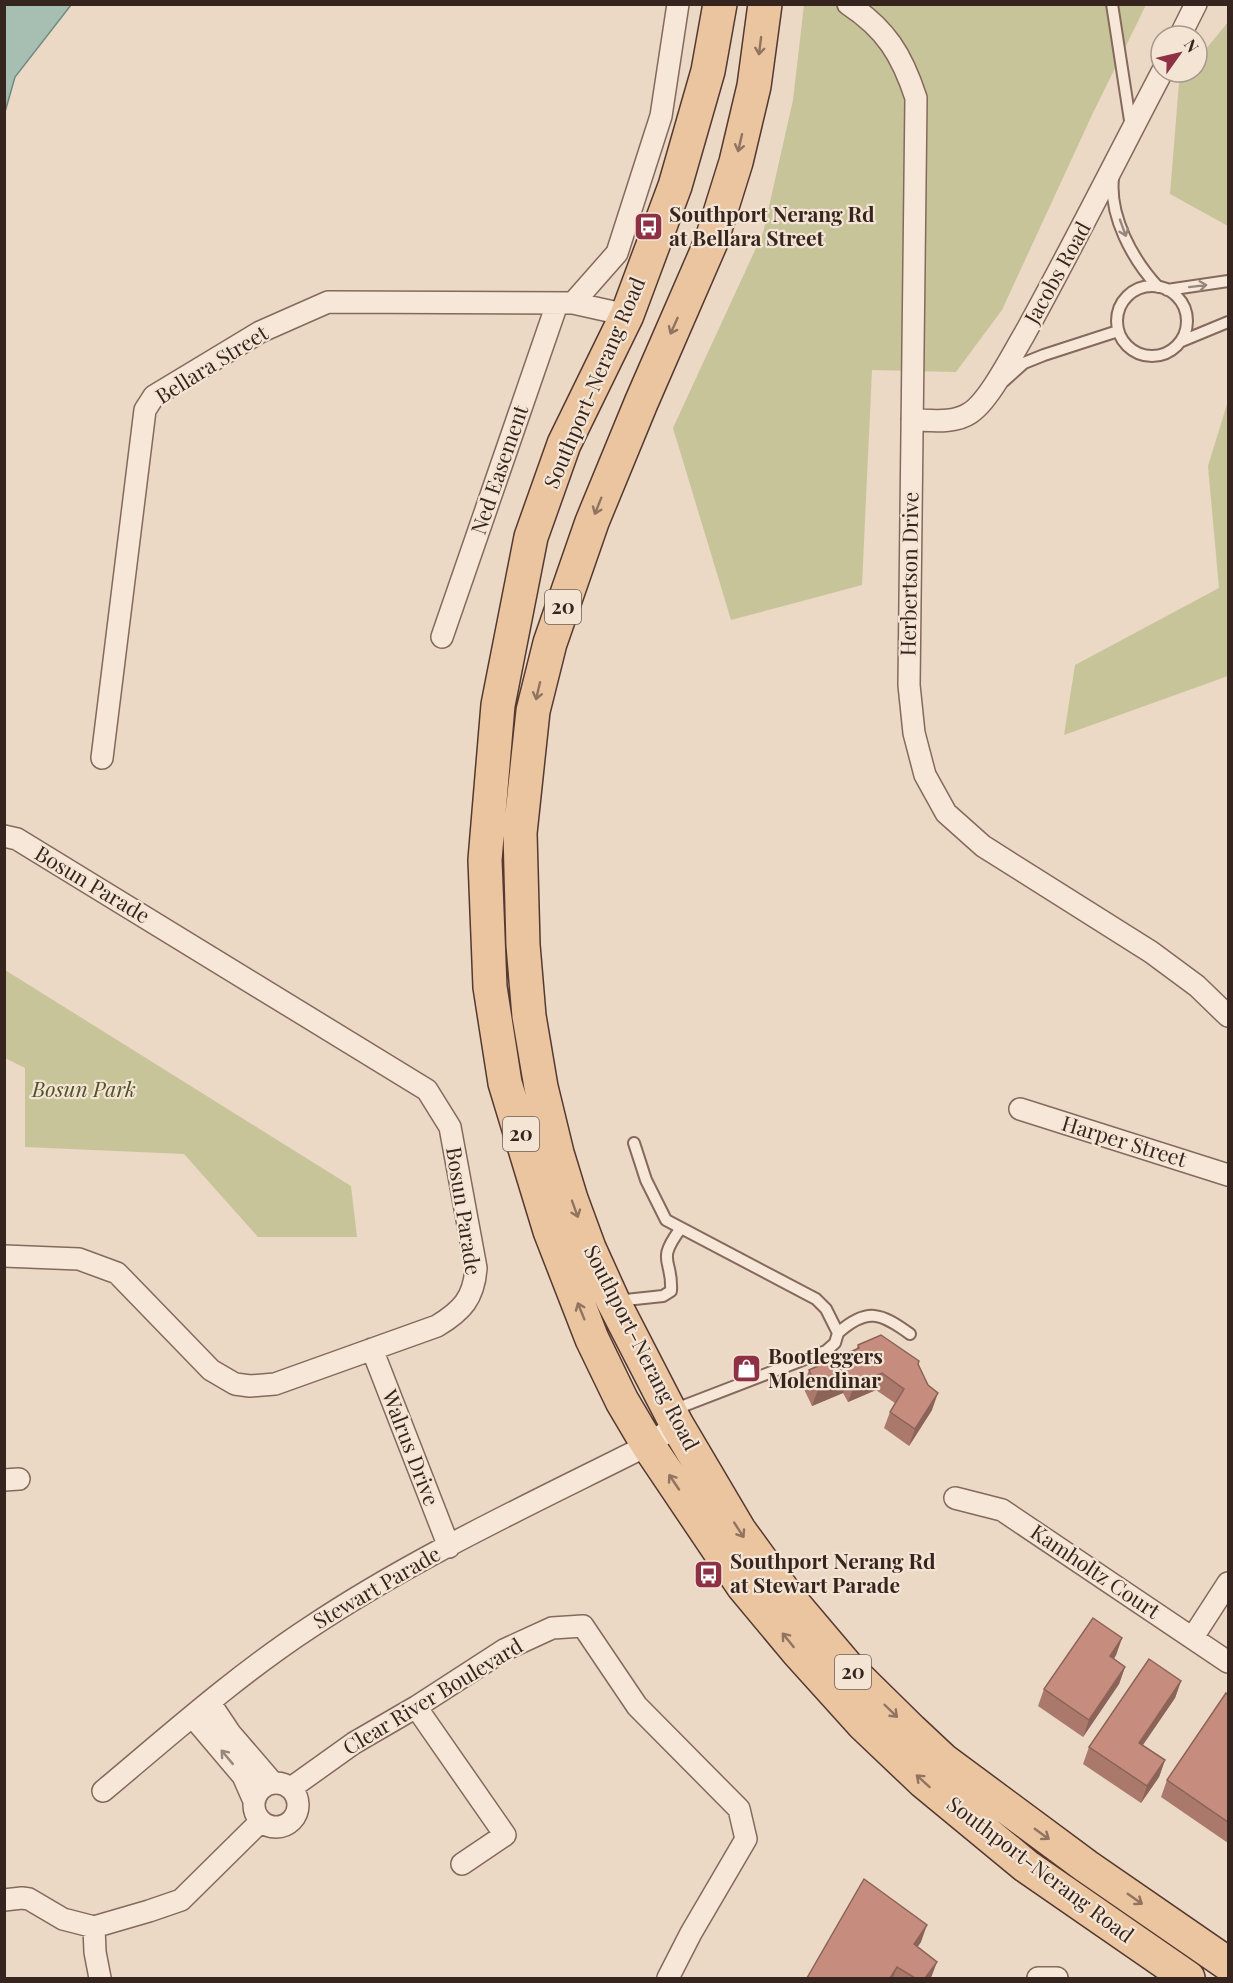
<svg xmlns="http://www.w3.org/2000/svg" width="1233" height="1983" viewBox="0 0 1233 1983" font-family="'Playfair Display',serif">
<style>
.green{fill:#c8c49a}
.water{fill:#a6bfb2;stroke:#6e8c7e;stroke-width:1.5}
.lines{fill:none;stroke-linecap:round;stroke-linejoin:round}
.lane-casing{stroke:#85695c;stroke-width:14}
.street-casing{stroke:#85695c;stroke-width:24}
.primary-casing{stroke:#533930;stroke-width:36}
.lane{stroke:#f6e7d8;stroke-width:10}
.street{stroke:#f6e7d8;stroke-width:21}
.primary{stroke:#ebc4a0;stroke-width:33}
.wall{fill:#aa796c}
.shaded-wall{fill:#8b6358}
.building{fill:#c68d7e;stroke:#8b6358;stroke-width:1.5}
.oneway{stroke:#907460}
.oneway2{stroke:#96867c}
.labels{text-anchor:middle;stroke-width:4.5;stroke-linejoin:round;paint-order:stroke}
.shield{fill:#f3e4d4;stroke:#6f5e55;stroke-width:1.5}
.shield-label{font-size:20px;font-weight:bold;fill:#36251f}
.poi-label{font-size:21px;font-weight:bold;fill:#36251f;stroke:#f3e4d4;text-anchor:start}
.street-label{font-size:21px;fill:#36251f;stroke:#f3e4d4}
.park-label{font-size:21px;font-style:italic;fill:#4f5127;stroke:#f3e4d4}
</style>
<rect width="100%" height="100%" fill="#ebd8c5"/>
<path class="green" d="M804,5H1146L1092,115L1002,310L956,372L872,370L862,585L731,620L673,428L763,233L793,100Z
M1228,22V226L1170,194L1179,83L1187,72H1197V60Z
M1228,401V676L1064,735L1075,665L1219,588L1208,466Z
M5,970L351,1186L357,1237H258L184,1154L25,1147V1068L5,1058Z"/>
<path class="water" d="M5,4L71,5L15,77L5,112Z"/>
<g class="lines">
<defs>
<path id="lane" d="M1112,4L1131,127
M1113,178C1109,216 1132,259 1158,287
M1117 321a35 35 0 1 1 70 0a35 35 0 1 1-70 0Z
M1167,290L1228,281
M1182,341L1228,322
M1004,381L1024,363L1044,355L1118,331
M634,1143L646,1180L666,1220L816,1299L826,1309L838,1333L835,1343L826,1351L673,1410
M616,1301L663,1296L671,1291C673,1258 655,1263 681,1228
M838,1333C867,1307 881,1313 910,1334"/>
<path id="street" d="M848,4C886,29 902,55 916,98L909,685L914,733L925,775L946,813L983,846L1151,952L1197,986L1228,1016
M1180,36L1196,4
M573,303L617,253L661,116L678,4
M912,420C930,420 954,424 970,413C989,401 1012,355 1024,335C1072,248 1116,160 1162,72
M442,637L557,304
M102,758L145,410L154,396L260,332L328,302L573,303L627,315
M4,836L17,839L427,1090L450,1127L476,1268C474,1298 462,1311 437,1326L275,1384L250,1386L235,1384L211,1370L117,1273L79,1259L4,1256
M1020,1109L1228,1175
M372,1349L449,1547
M4,1480L19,1479
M955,1498L1002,1510L1228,1662
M1193,1637L1228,1583
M210,1703L230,1733L273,1783
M416,1707L505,1835L462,1864
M193,1717L243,1776L254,1801
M254 1805a22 22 0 1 1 44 0a22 22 0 1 1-44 0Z
M291,1788L354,1743L416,1707L504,1650L552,1628L583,1626L637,1706L739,1809L746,1839L691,1933L668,1978
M103,1791C170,1735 236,1676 309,1628C415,1557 535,1502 648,1445L677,1425
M4,1900L22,1898L29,1899L63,1919L94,1927L149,1911L181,1900L261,1821
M94,1927L95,1952L100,1978
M1038,1978H1057"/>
<path id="primary" d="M720,4L708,71L675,186L627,315L564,444L531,537L498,705L485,860L490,987L505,1083L550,1231L592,1339L622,1401L648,1445L743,1586L798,1652L863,1724L923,1781L1026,1866L1188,1978
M765,4L754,86L736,162L711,242L641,403L592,522L550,643L533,711L520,833L523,945L529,1016L541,1087L557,1153L571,1199L589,1248L613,1301L677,1425L739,1530L787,1596L848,1668L911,1730L943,1760L1086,1866L1228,1964"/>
</defs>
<use href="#lane" class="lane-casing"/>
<use href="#street" class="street-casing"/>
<use href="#primary" class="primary-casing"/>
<use href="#lane" class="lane"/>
<use href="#street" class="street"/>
<use href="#primary" class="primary"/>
</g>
<path class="wall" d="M858,1345L918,1365L932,1410L909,1446L884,1428L890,1412L895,1403L876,1390L848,1402L843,1393L812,1406L803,1387L809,1370L856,1350Z
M1122,1638L1116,1655L1114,1659L1125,1667L1119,1684L1083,1737L1038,1706L1044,1689Z
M1181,1681L1175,1698L1143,1745L1165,1760L1159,1777L1141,1803L1083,1764L1089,1747Z
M1228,1695V1843L1161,1797L1167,1780Z
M921,1942L917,1947L931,1978H807Z"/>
<path class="shaded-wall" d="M882,1373L876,1390L848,1402L854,1386Z
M849,1376L843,1393L812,1406L818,1389Z
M938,1393L932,1410L909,1446L915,1429Z
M1122,1638L1116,1655L1104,1673L1110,1656Z
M1125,1667L1119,1684L1083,1737L1089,1720Z
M1181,1681L1175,1698L1133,1759L1139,1743Z
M1165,1760L1159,1777L1141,1803L1147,1786Z
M927,1925L921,1942L908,1961L914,1944Z
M937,1962L931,1978H925Z
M897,1967L893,1978H890Z"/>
<path class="building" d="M881,1335L919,1361L918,1364L928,1385L938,1393L915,1429L890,1412L904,1389L882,1373L854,1386L849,1376L818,1389L809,1370L859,1348L858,1345Z
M1093,1618L1122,1638L1110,1656L1125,1667L1089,1720L1044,1689Z
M1149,1659L1181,1681L1139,1743L1165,1760L1147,1786L1089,1747Z
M1226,1693L1228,1695V1822L1167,1780Z
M864,1879L927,1925L914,1944L937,1962L925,1978H915L897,1967L890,1978H807Z"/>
<defs><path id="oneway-shaft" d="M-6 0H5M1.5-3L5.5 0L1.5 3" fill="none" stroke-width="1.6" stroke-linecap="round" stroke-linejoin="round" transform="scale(1.5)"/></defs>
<g class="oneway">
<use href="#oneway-shaft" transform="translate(760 46) rotate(97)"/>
<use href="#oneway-shaft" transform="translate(740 143) rotate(103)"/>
<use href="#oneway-shaft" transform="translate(674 326) rotate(114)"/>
<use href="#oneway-shaft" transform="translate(598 506) rotate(112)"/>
<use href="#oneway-shaft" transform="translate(538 691) rotate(103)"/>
<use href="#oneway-shaft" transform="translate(575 1209) rotate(70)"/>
<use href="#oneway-shaft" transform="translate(581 1311) rotate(-112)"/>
<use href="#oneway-shaft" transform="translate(674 1482) rotate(-124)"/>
<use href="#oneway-shaft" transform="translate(739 1530) rotate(57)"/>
<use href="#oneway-shaft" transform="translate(788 1640) rotate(-129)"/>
<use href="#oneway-shaft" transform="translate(891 1711) rotate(44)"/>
<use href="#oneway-shaft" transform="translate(923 1781) rotate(-138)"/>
<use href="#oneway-shaft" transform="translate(1042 1834) rotate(36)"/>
<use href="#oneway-shaft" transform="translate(1135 1899) rotate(35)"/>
</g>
<g class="oneway2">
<use href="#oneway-shaft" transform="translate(1123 228) rotate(70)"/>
<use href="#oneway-shaft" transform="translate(1198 286) rotate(-7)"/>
<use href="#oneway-shaft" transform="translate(227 1757) rotate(-130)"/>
</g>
<defs>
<symbol id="bus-square" viewBox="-11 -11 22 22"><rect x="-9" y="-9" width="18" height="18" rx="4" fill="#8f3145" stroke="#f3e4d4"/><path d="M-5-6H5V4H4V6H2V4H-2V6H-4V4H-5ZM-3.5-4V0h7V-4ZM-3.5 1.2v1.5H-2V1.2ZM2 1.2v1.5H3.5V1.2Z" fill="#fff"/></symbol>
<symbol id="shop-square" viewBox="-11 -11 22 22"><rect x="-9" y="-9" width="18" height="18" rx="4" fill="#8f3145" stroke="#f3e4d4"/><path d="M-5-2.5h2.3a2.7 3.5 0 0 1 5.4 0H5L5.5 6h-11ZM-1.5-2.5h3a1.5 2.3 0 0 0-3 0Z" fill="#fff"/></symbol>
</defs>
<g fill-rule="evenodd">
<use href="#bus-square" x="632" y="210" width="33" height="33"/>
<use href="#shop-square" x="730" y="1352" width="33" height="33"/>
<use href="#bus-square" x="692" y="1558" width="33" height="33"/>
</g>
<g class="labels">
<g class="shield">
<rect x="545" y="590" width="36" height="34" rx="4.5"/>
<rect x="503" y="1117" width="36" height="34" rx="4.5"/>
<rect x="835" y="1655" width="36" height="34" rx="4.5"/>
</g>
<g class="shield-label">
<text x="563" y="614">20</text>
<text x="521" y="1141">20</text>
<text x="853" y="1679">20</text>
</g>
<g class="poi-label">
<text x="669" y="222">Southport Nerang Rd<tspan x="669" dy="24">at Bellara Street</tspan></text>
<text x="768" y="1364">Bootleggers<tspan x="768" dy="24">Molendinar</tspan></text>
<text x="730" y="1569">Southport Nerang Rd<tspan x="730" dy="24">at Stewart Parade</tspan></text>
</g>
<g class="street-label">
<text transform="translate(1058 273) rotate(-61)" y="7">Jacobs Road</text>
<text transform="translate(212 365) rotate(-32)" y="7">Bellara Street</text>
<text transform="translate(595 383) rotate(-67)" y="7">Southport-Nerang Road</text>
<text transform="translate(500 470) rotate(-71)" y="7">Ned Easement</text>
<text transform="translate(910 574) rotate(-89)" y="7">Herbertson Drive</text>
<text transform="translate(92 885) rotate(31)" y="7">Bosun Parade</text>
<text transform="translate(1124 1142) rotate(17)" y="7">Harper Street</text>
<text transform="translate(463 1211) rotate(81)" y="7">Bosun Parade</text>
<text transform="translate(641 1348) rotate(63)" y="7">Southport-Nerang Road</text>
<text transform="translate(410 1448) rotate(69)" y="7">Walrus Drive</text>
<text transform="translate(1095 1572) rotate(34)" y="7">Kamholtz Court</text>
<text transform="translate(377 1588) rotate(-30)" y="7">Stewart Parade</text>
<text transform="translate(433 1697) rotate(-31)" y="7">Clear River Boulevard</text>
<text transform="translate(1040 1870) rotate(37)" y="7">Southport-Nerang Road</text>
</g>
<g class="park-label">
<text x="84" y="1097">Bosun Park</text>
</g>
</g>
<rect width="1233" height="1983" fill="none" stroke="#36251f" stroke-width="12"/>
<g transform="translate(1179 54) rotate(56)"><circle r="28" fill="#f3e4d4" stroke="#a7988c" stroke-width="1.5"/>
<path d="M0-4.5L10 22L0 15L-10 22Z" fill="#8f3145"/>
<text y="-9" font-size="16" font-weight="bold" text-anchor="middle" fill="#36251f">N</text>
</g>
</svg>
